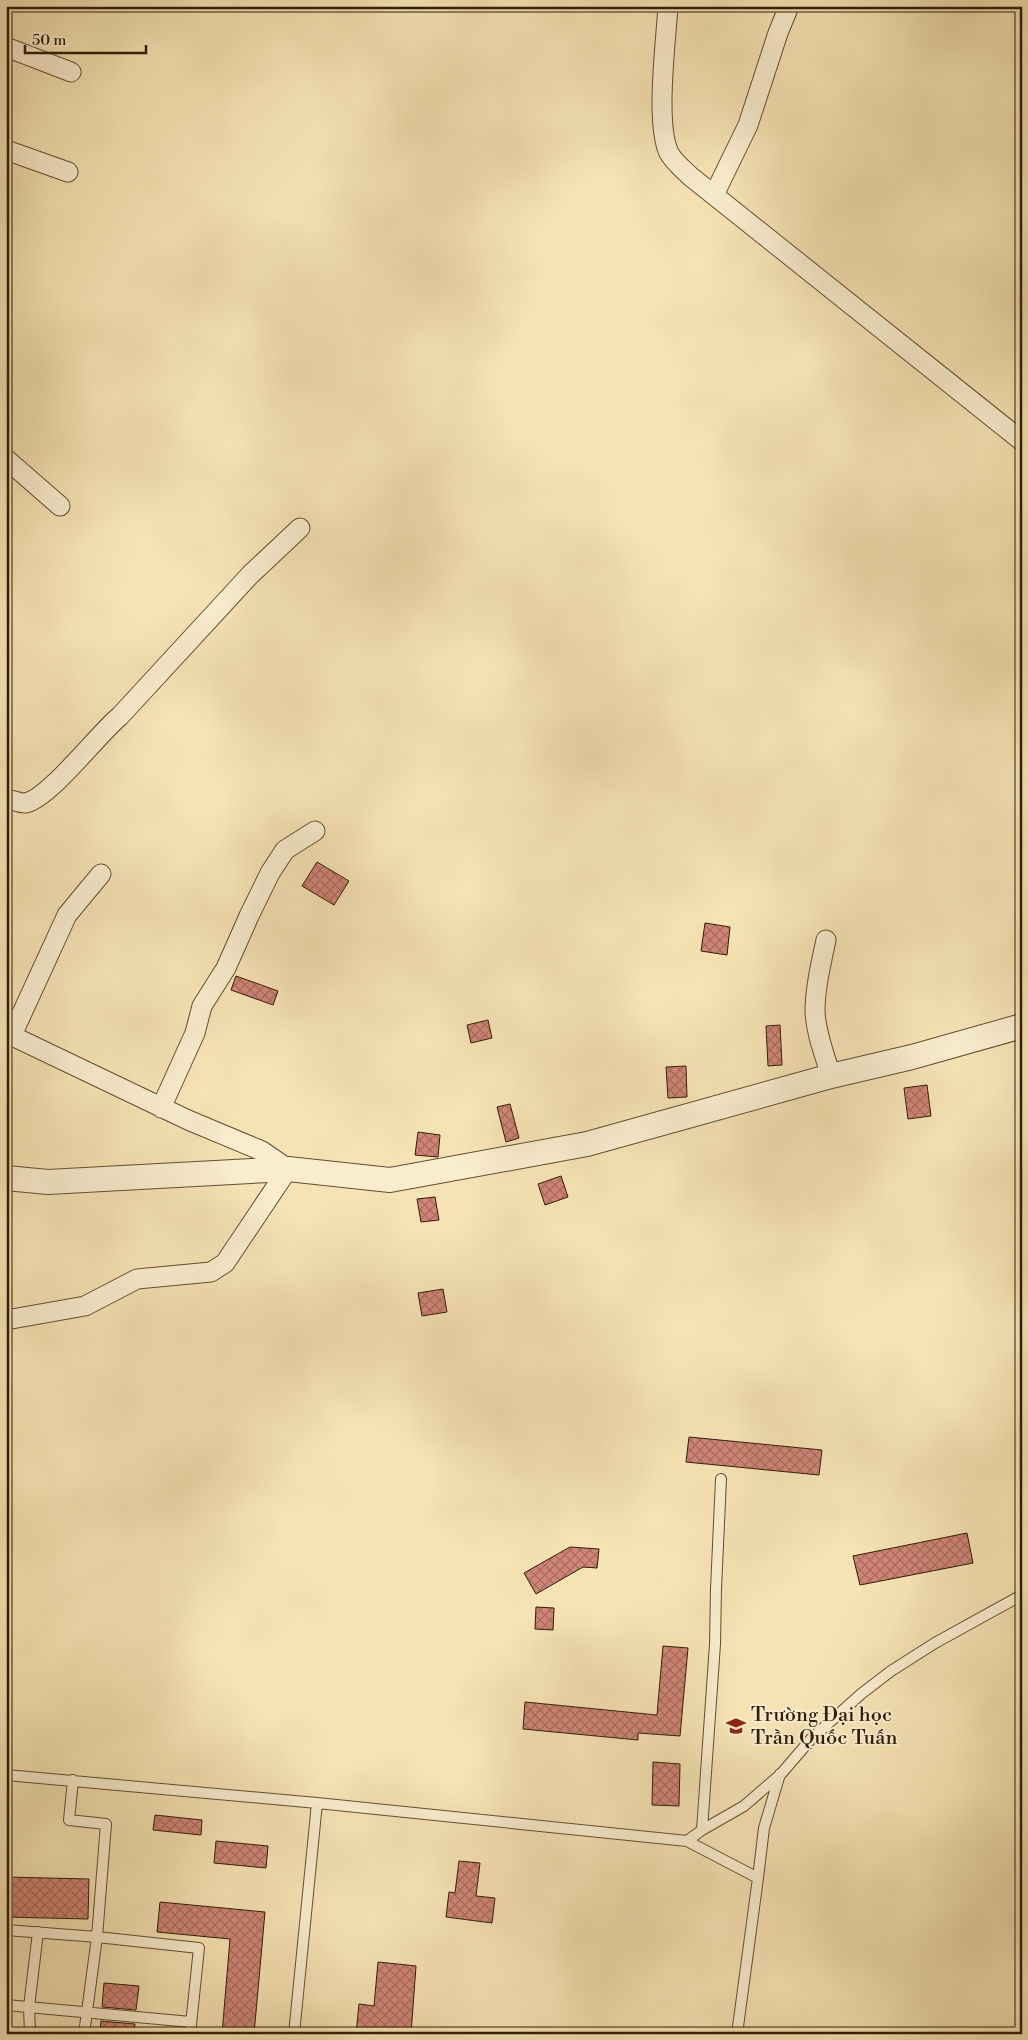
<svg xmlns="http://www.w3.org/2000/svg" width="1028" height="2040" viewBox="0 0 1028 2040" font-family="'Libre Bodoni',serif">
<style>
.building{fill:url(#building-cross-hatch);stroke:#2f1d07}
.lines{fill:none;stroke-linecap:round;stroke-linejoin:round}
.service-casing{stroke:#614e32;stroke-width:12}
.minor-casing{stroke:#614e32;stroke-width:21}
.tertiary-casing{stroke:#614e32;stroke-width:26}
.service{stroke:#f9edce;stroke-width:10}
.minor{stroke:#f9edce;stroke-width:19}
.tertiary{stroke:#f9edce;stroke-width:24}
.labels{text-anchor:middle;stroke-width:4;stroke-linejoin:round;paint-order:stroke}
.poi-label{font-size:20px;fill:#2f1d07;stroke:#f9edce;text-anchor:start}
</style>
<defs>
<pattern id="building-cross-hatch" width="8" height="8" patternUnits="userSpaceOnUse" patternTransform="scale(1.25)"><rect width="8" height="8" fill="#d08576"/><path d="M0 0l8 8M0 8l8-8" fill="none" stroke="#a96c5f"/></pattern>
</defs>
<rect width="100%" height="100%" fill="#f6e3b4"/>
<filter id="stains"><feTurbulence type="fractalNoise" baseFrequency=".004" numOctaves="4"/><feColorMatrix values="0 0 0 0 .2 0 0 0 0 .09 0 0 0 0 .02 0 0 0 .5 -.17"/></filter>
<radialGradient id="worn" r=".72"><stop offset=".6" stop-color="#630" stop-opacity="0"/><stop offset="1" stop-color="#630" stop-opacity=".3"/></radialGradient>
<path class="building" d="M317,862L349,881L334,905L302,886Z
M705,923L730,927L727,955L701,951Z
M236,976L278,991L273,1005L231,990Z
M488,1020L492,1038L471,1043L467,1025Z
M780,1025L782,1065L768,1066L766,1026Z
M686,1066L687,1097L668,1098L666,1067Z
M927,1085L931,1116L908,1119L904,1088Z
M510,1104L519,1138L506,1142L497,1107Z
M418,1132L440,1135L438,1157L415,1155Z
M561,1176L568,1197L545,1205L538,1184Z
M435,1197L439,1220L421,1222L417,1199Z
M443,1289L447,1312L422,1316L418,1293Z
M689,1437L822,1450L819,1475L686,1462Z
M967,1533L973,1563L860,1585L853,1556Z
M570,1547L599,1549L597,1568L583,1567L536,1594L524,1573Z
M536,1607L554,1608L553,1630L535,1629Z
M663,1646L688,1648L680,1736L638,1733V1740L523,1729L525,1702L657,1715Z
M653,1762L680,1764L679,1806L652,1805Z
M155,1815L202,1820L201,1835L153,1830Z
M216,1841L268,1846L266,1868L214,1863Z
M459,1861L480,1863L476,1896L495,1898L492,1923L446,1917L449,1892L455,1893Z
M6,1877L89,1879L88,1919L6,1917Z
M160,1902L265,1912L254,2034H222L230,1939L157,1932Z
M378,1962L416,1966L411,2034H356L359,2004L374,2006Z
M104,1983L139,1986L136,2010L102,2007Z
M101,2021L135,2024L134,2034H100Z"/>
<g class="lines">
<defs>
<path id="service" d="M6,1775L317,1803L687,1841L758,1878L737,2034
M73,1780L69,1820L106,1824L97,1937L84,2034
M702,1830L744,1806L781,1774L811,1739L861,1694L891,1671L935,1643L1022,1595
M687,1841L702,1830L715,1644L716,1589L721,1479
M758,1878L764,1828L780,1774
M6,1930L97,1937L199,1948L190,2034
M6,2005L191,2022
M30,2034L29,2007L38,1932
M294,2034L317,1803"/>
<path id="minor" d="M668,6C666,41 655,124 669,153C674,162 683,169 690,176L1022,441
M6,47L71,72
M6,150L68,172
M714,195L748,125L778,33L789,6
M6,459L60,506
M6,799C12,800 20,803 25,803C48,800 98,734 120,716L250,575L300,528
M826,940C821,964 815,988 815,1012C816,1034 825,1056 831,1076
M6,1033L188,1120L262,1151L288,1169L225,1263L211,1272L137,1279L85,1306L6,1320
M12,1035L67,915L101,874
M161,1108L195,1033L202,1006L226,968L249,916L270,873L285,850L315,831"/>
<path id="tertiary" d="M6,1178L48,1182L288,1169L390,1180L587,1144L831,1076L912,1057L1022,1026"/>
</defs>
<use href="#service" class="service-casing"/>
<use href="#minor" class="minor-casing"/>
<use href="#tertiary" class="tertiary-casing"/>
<use href="#service" class="service"/>
<use href="#minor" class="minor"/>
<use href="#tertiary" class="tertiary"/>
</g>
<defs>
<symbol id="university-bare" viewBox="-9 -9 18 18"><path d="M0-5L7-2L0 1L-7-2ZM-4 1L0 2.5L4 1V4Q0 6-4 4Z" fill="#8f2418" stroke="#f9edce" stroke-width="2.5" paint-order="stroke"/></symbol>
</defs>
<g fill-rule="evenodd">
<use href="#university-bare" x="722" y="1712" width="28" height="28"/>
</g>
<g class="labels">
<g class="poi-label">
<text x="751" y="1721">Trường Đại học<tspan x="751" dy="23">Trần Quốc Tuấn</tspan></text>
</g>
</g>
<rect width="1028" height="2040" fill="none" stroke="#f6e3b4" stroke-width="25"/>
<rect x="8" y="8" width="1013" height="2025" fill="none" stroke="#2f1d07" stroke-width="2.5"/>
<rect x="12" y="12" width="1003" height="2015" fill="none" stroke="#2f1d07"/>
<path d="M25 45v8h121v-8" fill="none" stroke="#2f1d07" stroke-width="2.5"/>
<text x="32" y="45" font-size="15" fill="#2f1d07" stroke="#f9edce" stroke-width="4" paint-order="stroke">50 m</text>
<rect width="100%" height="100%" filter="url(#stains)"/>
<rect width="100%" height="100%" fill="url(#worn)"/>
</svg>
